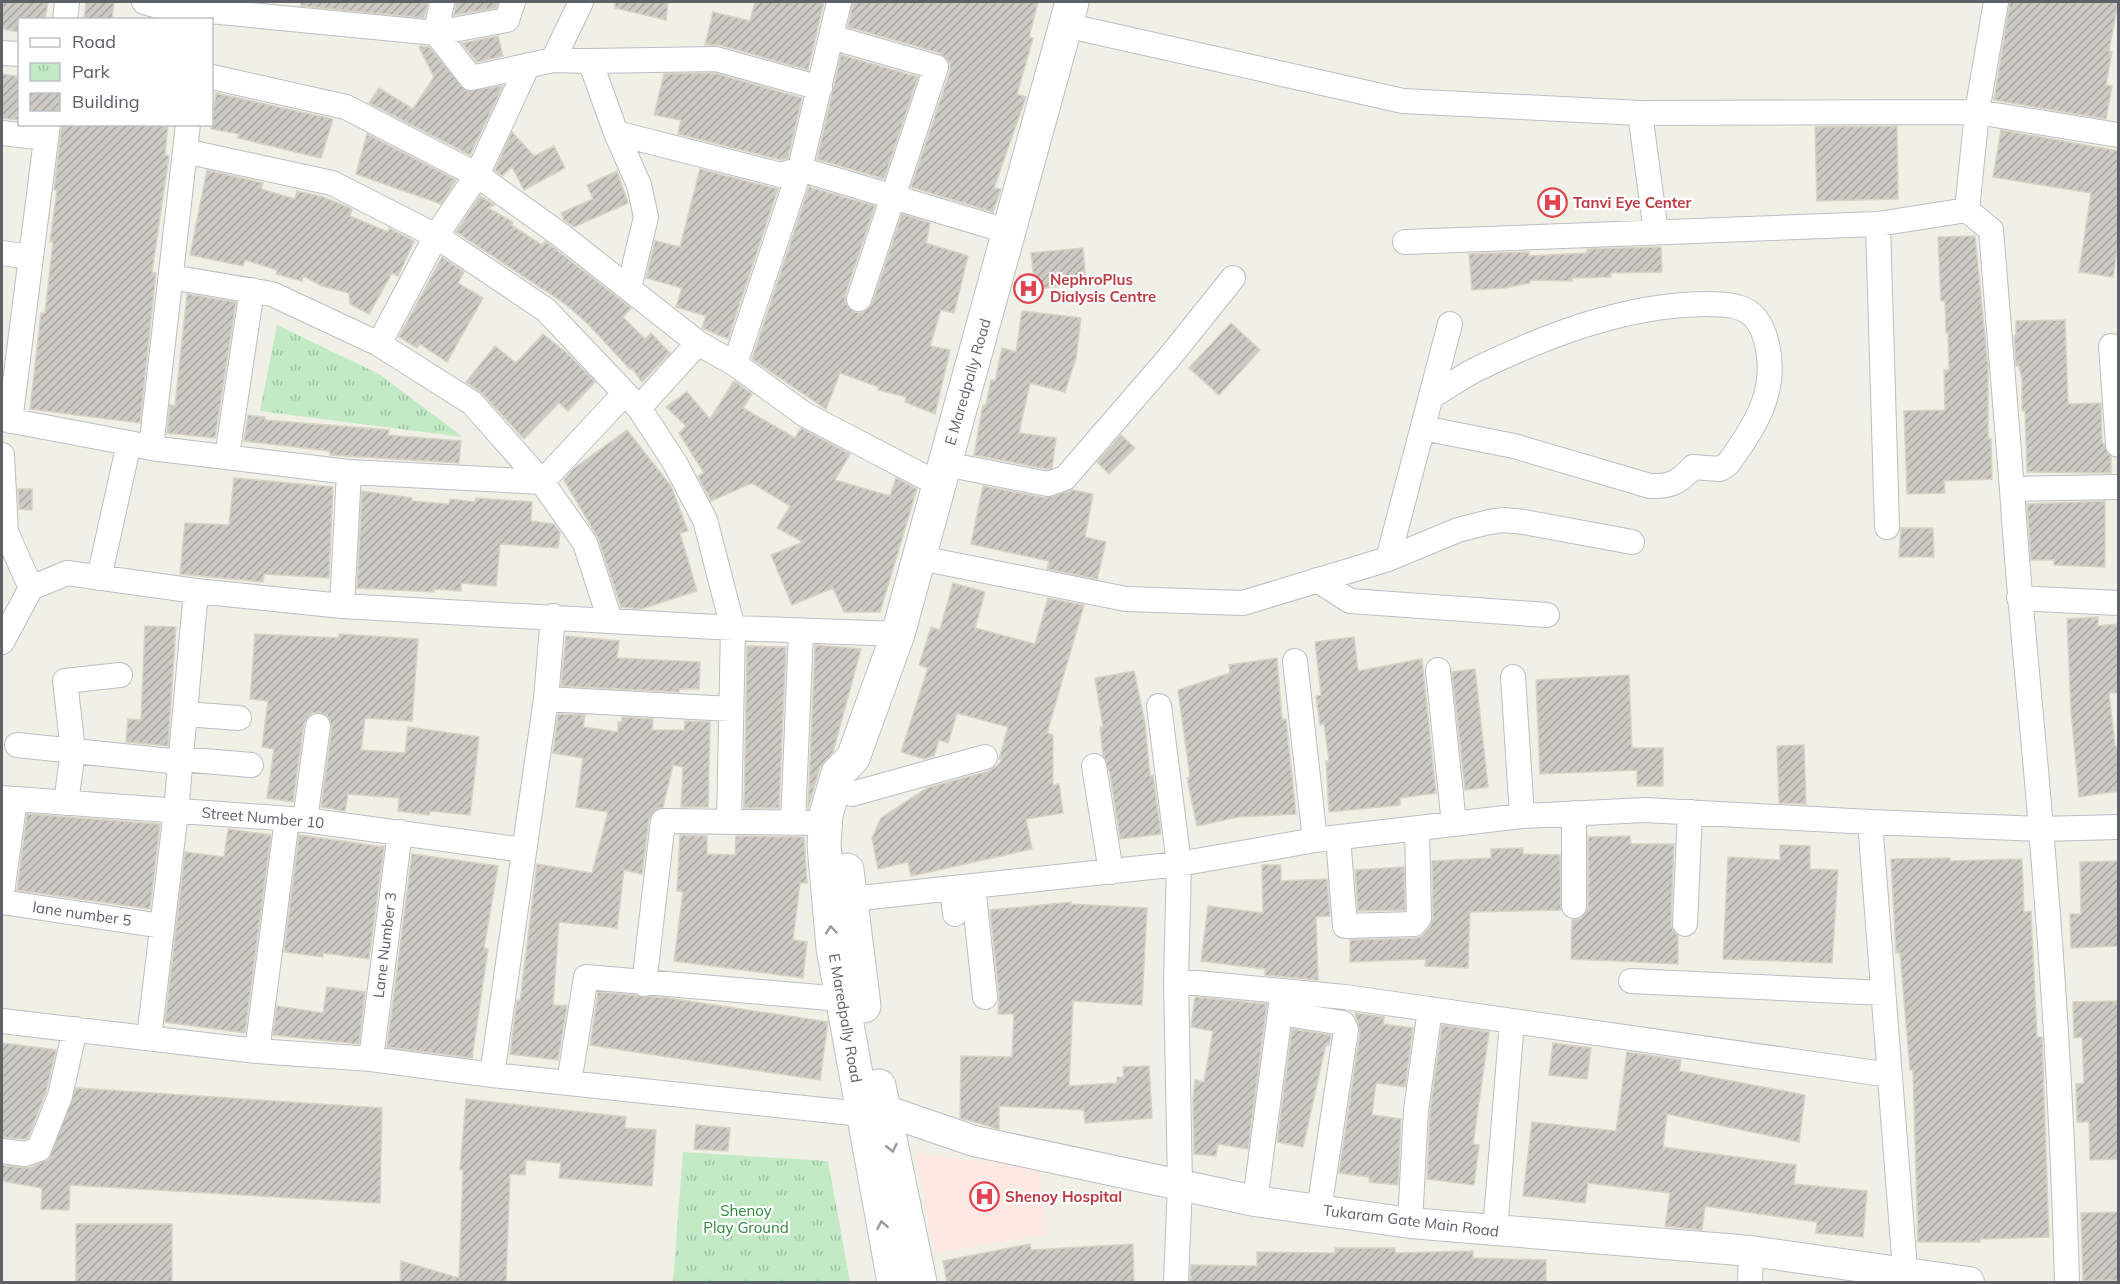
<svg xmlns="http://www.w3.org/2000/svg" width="2120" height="1284" viewBox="0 0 2120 1284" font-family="Mulish,sans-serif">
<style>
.medical{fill:#fee8e4}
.park{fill:url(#park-tufts)}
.building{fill:url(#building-hatch);stroke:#d7d3c4;stroke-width:1.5}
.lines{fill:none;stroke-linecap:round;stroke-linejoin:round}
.minor-casing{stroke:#bbbec3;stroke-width:26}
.tertiary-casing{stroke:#bbbec3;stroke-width:32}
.secondary-casing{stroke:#bcbfc5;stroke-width:35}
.minor{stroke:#fff;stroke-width:24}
.tertiary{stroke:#fff;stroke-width:30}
.secondary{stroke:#fff;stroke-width:33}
.oneway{stroke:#96999d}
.labels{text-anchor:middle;stroke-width:4.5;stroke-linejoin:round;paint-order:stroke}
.health-label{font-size:15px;font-weight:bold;fill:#be3a42;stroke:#fff;text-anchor:start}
.street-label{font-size:15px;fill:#5e6268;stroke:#fff}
.park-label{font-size:15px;fill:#2e873a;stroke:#fff}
</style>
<defs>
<pattern id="park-tufts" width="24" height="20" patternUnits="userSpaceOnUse" patternTransform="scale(1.5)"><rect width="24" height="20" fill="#c2eac5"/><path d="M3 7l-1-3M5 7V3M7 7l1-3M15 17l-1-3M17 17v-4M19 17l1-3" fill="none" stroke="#a1c1a4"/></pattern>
<pattern id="building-hatch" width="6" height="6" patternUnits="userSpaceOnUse" patternTransform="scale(1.5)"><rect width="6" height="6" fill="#cdcac4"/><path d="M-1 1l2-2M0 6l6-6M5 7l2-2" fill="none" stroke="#aaa7a3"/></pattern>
</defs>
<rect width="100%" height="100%" fill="#f1f0e7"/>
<path class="medical" d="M916,1153L978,1161L1039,1159L1047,1234L934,1253Z"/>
<path class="park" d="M277,325L379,374L463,437L260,411Z
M683,1152L828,1161L850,1282H673Z"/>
<path class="building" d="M2,2H48L45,20H20V32L2,29Z
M86,2H114L112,20H84Z
M301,2H428L424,18L301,6Z
M456,2H498L496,8L454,15Z
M615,2H668L666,20L615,8Z
M755,2H824L808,70L720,45H705L713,12L750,21Z
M853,2H1038L1029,37L1033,38L1017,94L1026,97L994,188L1001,189L993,212L911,187L950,71V63L940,53L848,27Z
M2010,2H2118L2109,51L2112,52L2106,85L2112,86L2106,119L1994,100Z
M498,36L503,56L477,62L462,43Z
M421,46L429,47L466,91L503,86L470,155L369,103L379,88L413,109L434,77L419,47Z
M841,55L918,77L884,179L817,159Z
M714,73L802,98L788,158L781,160L678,134L681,120L654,115L664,74Z
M2,74L20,77V120L2,118Z
M216,93L333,119L321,158L238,138L239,134L211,129Z
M62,124H168L165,155L169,156L152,272L156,273L140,423L30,409L41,313H45L53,242H50L57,190H54Z
M1897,126L1898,199L1817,201L1815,127Z
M2001,130L2118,151V244L2113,277L2079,272L2091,193L1993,177Z
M512,132L534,156L554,146L565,168L524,190L512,167L502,176L495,170Z
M367,134L456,180L441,204L356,174Z
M700,169L778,189L728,339L702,328L706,316L676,307L682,288L646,278L655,241L680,247Z
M207,170L263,183L261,189L295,199L297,191L323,197L352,209L350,216L388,232L389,228L414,241L398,276L392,273L369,314L350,304L349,293L322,286L303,276L302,281L276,274L277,270L245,260L243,266L190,255Z
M617,171L628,203L574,227L564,220L561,213L593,199L587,185Z
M809,187L875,206L845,295V302L854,312L862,313L872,304L902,214L930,223L926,243L968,256L954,313L941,310L930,346L950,350L935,414L905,402L906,397L878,390L879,387L840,373L826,409L752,359Z
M480,196L495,205L488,208L513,222L511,225L542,245L545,241L631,308L623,317L645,339L651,333L670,353L642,382L632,368L630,369L586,322L564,303L456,232Z
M1975,236L1988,366V439H1991L1992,479L1944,481L1945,493L1907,494L1904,411L1945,410L1944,370H1949L1948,333H1946L1945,301H1941L1938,237Z
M1661,247L1662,272L1611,273V277L1572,278V281L1530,280V283L1504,288L1472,290L1469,254L1529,252V256L1587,253V249Z
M1083,248L1086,284L1035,289L1031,253Z
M442,257L464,272L458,283L483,298L447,362L420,344L417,348L399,337Z
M187,294L236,302L215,438L167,433L170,405L175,406Z
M1022,311L1081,318L1076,358L1065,392L1030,383L1019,433L1056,438L1052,468L1047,469L974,455L983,405H986L991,380L995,381L1002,348L1016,352Z
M2065,320L2068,404L2101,403L2102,441L2111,457V473L2027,472L2025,411H2022V379L2019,366H2016L2014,336H2016V321Z
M1231,323L1260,350L1219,395L1189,368Z
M543,334L569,355L595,382L568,411L559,403L524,439L482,393L466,382L495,346L516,363Z
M734,381L752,394L743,408L795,438L801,428L850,454L835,480L890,496L896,478L917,489L880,612H844L833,588L792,605L771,555L803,542L777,528L790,506L752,483L711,501L698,476L704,473L679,433L686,426L666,407L687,392L710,419Z
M248,415L265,417V420L389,430L388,435L461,441L459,463L330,455V451L244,441Z
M627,430L671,486L688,531L680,533L697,591L641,609L621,607L598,538L564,480L573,469Z
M1121,435L1135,448L1109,474L1097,462Z
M234,478L333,487L329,578L264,574L263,582L180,574L185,523L229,525Z
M983,486L1046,498L1072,490L1093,494L1085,537L1106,542L1097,579L1047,569L1049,561L971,544Z
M18,489H32V510L19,509Z
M362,491L412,498V501L449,504L450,499L475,502L476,498L532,502L531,521L554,524L560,533L558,548L500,544L496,586L461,583V591L434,589V592L357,588Z
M2105,501V567L2054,565V560H2031L2027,504Z
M1901,528H1933L1934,557H1899Z
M953,583L985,592L975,628L1035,644L1048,598L1084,605L1047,733L1053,735V785L1059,784L1063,813L1026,819L1032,849L911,876L908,862L878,869L872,838L881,818L927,788L989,771L997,766L1002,760L999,759L1008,727L957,713L948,743L939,740L934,756L924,759L901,752L928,668L919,665L931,627L940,630Z
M2098,617V626L2118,624V693H2109L2115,746H2118V791L2079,797L2071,711L2067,619Z
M145,626L176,627L168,746L126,742L128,719L141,720Z
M255,634L339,638V634L418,639L412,721L365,718L361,750L405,753L408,727L479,737L470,815L430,811L429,815L398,811L399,798L348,794L345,811L321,807L332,727L327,715L319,712L312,713L304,723L293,802L267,798L274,749L262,747L268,701L250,699Z
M566,636L619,641L617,658L700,662L699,689H679V692L561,686Z
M1354,637L1358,671L1422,659L1436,793L1400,798V805L1329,812L1326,761H1329L1324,724L1320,725L1316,696L1321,695L1315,642Z
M815,645L861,649L833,752L820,767L808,809Z
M747,646L786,647L779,808H744Z
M1277,658L1282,719H1286L1296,814L1238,817L1197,826L1187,778L1190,777L1178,690L1230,673L1229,665Z
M1475,669L1488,787L1465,790L1452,672Z
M1134,671L1145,723L1150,776L1153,775L1161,834L1120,839L1110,774L1103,755L1100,727H1103L1095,678Z
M1629,675L1632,748H1663V786H1637V770L1540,774L1536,680Z
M558,714L585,715L583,727L618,732V722H622V717L653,719L652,730H684L685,721L710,722L708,807H681L683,767L673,765L663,807L656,809L649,819L642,874L624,870L617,928L559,922L553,1005L567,1006L558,1060L510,1054L517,1000L520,1001L537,864L592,873L608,812L576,807L583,758L553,753Z
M1804,745L1806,804L1779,803L1777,746Z
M27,814L160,824L150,909L17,890Z
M228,829L271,835L245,1033L165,1022L185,852L224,857Z
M299,835L384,847L369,959L323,953V957L284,952Z
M680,835L707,836V854L735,855L736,836L804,837L807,883H800L793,940L807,942L803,978L674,961L683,892L677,891Z
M1630,836L1631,844H1674L1671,923L1673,931L1678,936V964L1571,959L1572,920L1582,918L1588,907V837Z
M1780,845L1810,846V869L1838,870L1832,963L1723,959L1728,857L1780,860Z
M1523,848V854L1560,855L1561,910L1470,912L1468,968L1425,966L1426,959L1350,962V940L1415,938L1421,937L1430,927L1433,918L1432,861L1491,858V849Z
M412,854L498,866L484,948L488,949L472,1058L387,1047Z
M1950,858V861L2022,859L2024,912L2031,911L2037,1037H2042L2049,1237L1980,1239V1242H1918L1913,1070H1910L1900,953H1896L1891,859Z
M2118,861V946L2071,948L2070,914H2081L2080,862Z
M1262,865H1281V881L1327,879L1330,916L1316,917L1318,980L1265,975V969L1201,961L1208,906L1263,913Z
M1404,867L1405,910L1358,911L1355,870Z
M1071,902V904L1147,908L1142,1005L1073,1001L1069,1086L1117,1083V1077H1124L1123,1067L1149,1066L1152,1118L1085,1123L1084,1110L999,1106V1129L960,1118L961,1056L1012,1057L1014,1014H998L999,995L990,910Z
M327,987L365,992L359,1044L273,1035L277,1006L323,1013Z
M598,992L668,998L828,1022L820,1080L590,1045Z
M1195,997L1267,1004L1248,1149L1218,1144L1216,1156L1194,1154L1193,1101L1195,1080L1204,1082L1213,1031L1191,1027Z
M2118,1001V1159L2090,1160L2089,1122H2077L2076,1084L2084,1083L2082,1037L2074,1038L2073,1002Z
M1355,1013L1384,1017L1383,1024L1413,1028L1405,1087L1376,1083L1372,1115L1401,1119L1398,1185L1369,1182V1177L1339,1173L1360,1032Z
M1442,1025L1489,1032L1473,1144L1479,1145L1474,1185L1427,1179L1430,1111Z
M1292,1029L1331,1035L1329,1045L1326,1044L1303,1147L1277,1142Z
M2,1043L56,1050L46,1092L28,1138L23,1139L2,1137Z
M1553,1043L1591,1048L1587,1079L1549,1075Z
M1627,1052L1681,1060L1679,1071L1805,1095L1799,1142L1667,1114L1663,1147L1796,1165L1794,1184L1867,1191L1863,1237L1816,1233L1817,1222L1705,1206L1702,1230L1665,1226L1670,1193L1588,1183L1585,1203L1523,1196L1532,1122L1616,1131Z
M76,1088L382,1108L380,1203L70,1185L69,1210L41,1209L42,1188L2,1181V1165L29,1168L49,1159Z
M466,1099L626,1117L625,1128L656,1130L652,1186L559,1178L561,1163L526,1160L525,1175L510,1174L506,1282H400L401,1261L459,1278L463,1170H460Z
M696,1125L730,1128L728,1151L694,1149Z
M2118,1212V1280L2083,1281L2081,1213Z
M76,1224H172V1281L76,1282Z
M1030,1244L1031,1250L1133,1244L1134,1282H947L943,1261Z
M1335,1248H1395V1253L1473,1251V1258L1546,1260V1282H1190L1191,1265L1257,1266V1252L1335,1253Z"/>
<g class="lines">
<defs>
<path id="minor" d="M144,2L158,6L436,33L507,20L513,2
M442,2L436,33L471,78L553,60L590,61L616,133
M839,2L800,169L1010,232
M1996,2L1977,112L1967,210L1991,230L2012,489L2118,487
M65,20L67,2
M1065,25L1403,101L1640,113L1977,112L2118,135
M831,37L936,67L859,299
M2,53L20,54
M553,60L581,2
M590,61L716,59L820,88
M212,77L346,107L477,175L562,236L698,343
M1640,113L1656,232
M2,133L46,138
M185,151L332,183L436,236L546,310L639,408
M1878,224L1887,527
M1405,242L1878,224L1967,210
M2,253L30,257
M171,277L272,294L379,344L472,403L542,482L585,543L610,620
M629,288L646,217L639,185L616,133L781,175L800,169L735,364
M379,344L436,236L477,175L528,65
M2111,346L2118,445
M2,419L129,443L99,578
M10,421L48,124
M1423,428L1514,446L1650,486C1671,487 1679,482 1693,467L1720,469L1728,464C1755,426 1778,392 1767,344C1765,336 1761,325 1756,319C1745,304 1722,304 1705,304C1625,305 1547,335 1475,370C1460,378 1446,388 1432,396
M129,443L151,448L188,124
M151,448L349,472L542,482L624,394
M2,455L6,532L31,588
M227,456L252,290
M945,464L1048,484L1065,478L1168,359L1233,278
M2012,489C2019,603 2032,716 2041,829C2054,980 2063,1131 2067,1282
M920,558L1126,599L1243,603L1388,559L1458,530L1489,522L1504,520L1524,522L1632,542
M1388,559L1450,324
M1317,580L1350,601L1547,615
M2019,598L2118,603
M342,606L349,472
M2,642L31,588L67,573L196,591L342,606L733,628L898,634
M1295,661L1315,840
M1438,670L1454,824
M1513,677L1522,816
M546,699L731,709
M1159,706L1179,864L1176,981L1180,1184L1176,1282
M185,714L239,718
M17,745L180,762
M181,759L251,765
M1094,766L1111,872
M852,794L985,757
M2,798L305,820L524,850
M66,803L73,751L65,681L120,675
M1574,813V906
M305,820L318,726
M729,822L733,628L705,520L675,463L639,408L698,343L735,364L804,414L940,485
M793,823L801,631
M1338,837L1345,926L1414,924L1419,918L1417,830
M973,886L985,997
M952,888L955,914
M2,893L15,799
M851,899L1179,864L1315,840L1522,816L1645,810L1870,822
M2,902L162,926
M1685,924L1690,812
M1176,981L1345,997L1890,1075
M1631,981L1883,993
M644,984L663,821L825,823
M1280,1013L1343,1023L1346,1030L1319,1210
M2,1021L257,1051L371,1059L492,1075L861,1114
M149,1038L176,811L196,591
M257,1051L287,819
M371,1059L400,832
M492,1075L546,699L553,616
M569,1083L586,977L842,999
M2,1151L25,1154L39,1149L60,1096L75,1029
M1255,1201L1282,998
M1410,1223L1416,1110L1430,1009
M1495,1231L1512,1021
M1750,1282L1751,1251
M1906,1282L1870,822L2041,829L2118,827"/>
<path id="tertiary" d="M864,1113L884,1110L974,1141L1255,1201L1410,1223L1751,1251L1969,1282"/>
<path id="secondary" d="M847,870L864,1006
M879,1086L920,1282
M894,1282L833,948L824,845L826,815L838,773L853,758L898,634L1072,2"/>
</defs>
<use href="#minor" class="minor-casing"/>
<use href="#tertiary" class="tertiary-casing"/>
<use href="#secondary" class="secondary-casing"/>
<use href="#minor" class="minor"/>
<use href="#tertiary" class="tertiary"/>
<use href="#secondary" class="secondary"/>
</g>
<defs><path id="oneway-chevron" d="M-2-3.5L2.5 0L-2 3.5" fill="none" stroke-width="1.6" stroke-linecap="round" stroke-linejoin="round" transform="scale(1.5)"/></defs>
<g class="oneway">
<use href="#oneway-chevron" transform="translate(831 930) rotate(-95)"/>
<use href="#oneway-chevron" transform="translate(892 1148) rotate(77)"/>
<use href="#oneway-chevron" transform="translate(882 1225) rotate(-101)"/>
</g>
<defs>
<symbol id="hospital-ring" viewBox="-11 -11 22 22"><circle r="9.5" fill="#fff" stroke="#e0444e" stroke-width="1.5"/><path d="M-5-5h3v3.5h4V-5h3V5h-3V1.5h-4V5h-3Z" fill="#e0444e"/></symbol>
</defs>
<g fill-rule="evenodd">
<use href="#hospital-ring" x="1536" y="186" width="33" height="33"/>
<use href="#hospital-ring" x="1012" y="272" width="33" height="33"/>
<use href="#hospital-ring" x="968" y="1180" width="33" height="33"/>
</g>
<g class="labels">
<g class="health-label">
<text x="1573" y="208">Tanvi Eye Center</text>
<text x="1050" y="285">NephroPlus<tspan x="1050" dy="17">Dialysis Centre</tspan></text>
<text x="1005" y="1202">Shenoy Hospital</text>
</g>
<g class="street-label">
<text transform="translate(968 382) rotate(-74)" y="5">E Maredpally Road</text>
<text transform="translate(263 818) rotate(5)" y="5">Street Number 10</text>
<text transform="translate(82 914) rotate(8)" y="5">lane number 5</text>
<text transform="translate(385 945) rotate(-83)" y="5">Lane Number 3</text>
<text transform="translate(845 1018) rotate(80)" y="5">E Maredpally Road</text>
<text transform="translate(1411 1221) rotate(7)" y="5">Tukaram Gate Main Road</text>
</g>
<g class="park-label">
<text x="746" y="1216">Shenoy<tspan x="746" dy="17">Play Ground</tspan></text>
</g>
</g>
<rect width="2120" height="1284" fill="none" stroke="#5e6268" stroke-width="6"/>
<rect x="18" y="18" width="195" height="108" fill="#ffffff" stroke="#bfc0c3" stroke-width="1.5"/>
<rect x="30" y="38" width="30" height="9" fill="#ffffff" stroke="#bfc0c3" stroke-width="1.5"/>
<text x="72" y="48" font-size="18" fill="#5e6268">Road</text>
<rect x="30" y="63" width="30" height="18" fill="url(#park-tufts)" stroke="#bfc0c3" stroke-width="1.5"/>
<text x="72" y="78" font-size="18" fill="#5e6268">Park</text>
<rect x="30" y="93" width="30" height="18" fill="url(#building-hatch)" stroke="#bfc0c3" stroke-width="1.5"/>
<text x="72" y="108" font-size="18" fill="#5e6268">Building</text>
</svg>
